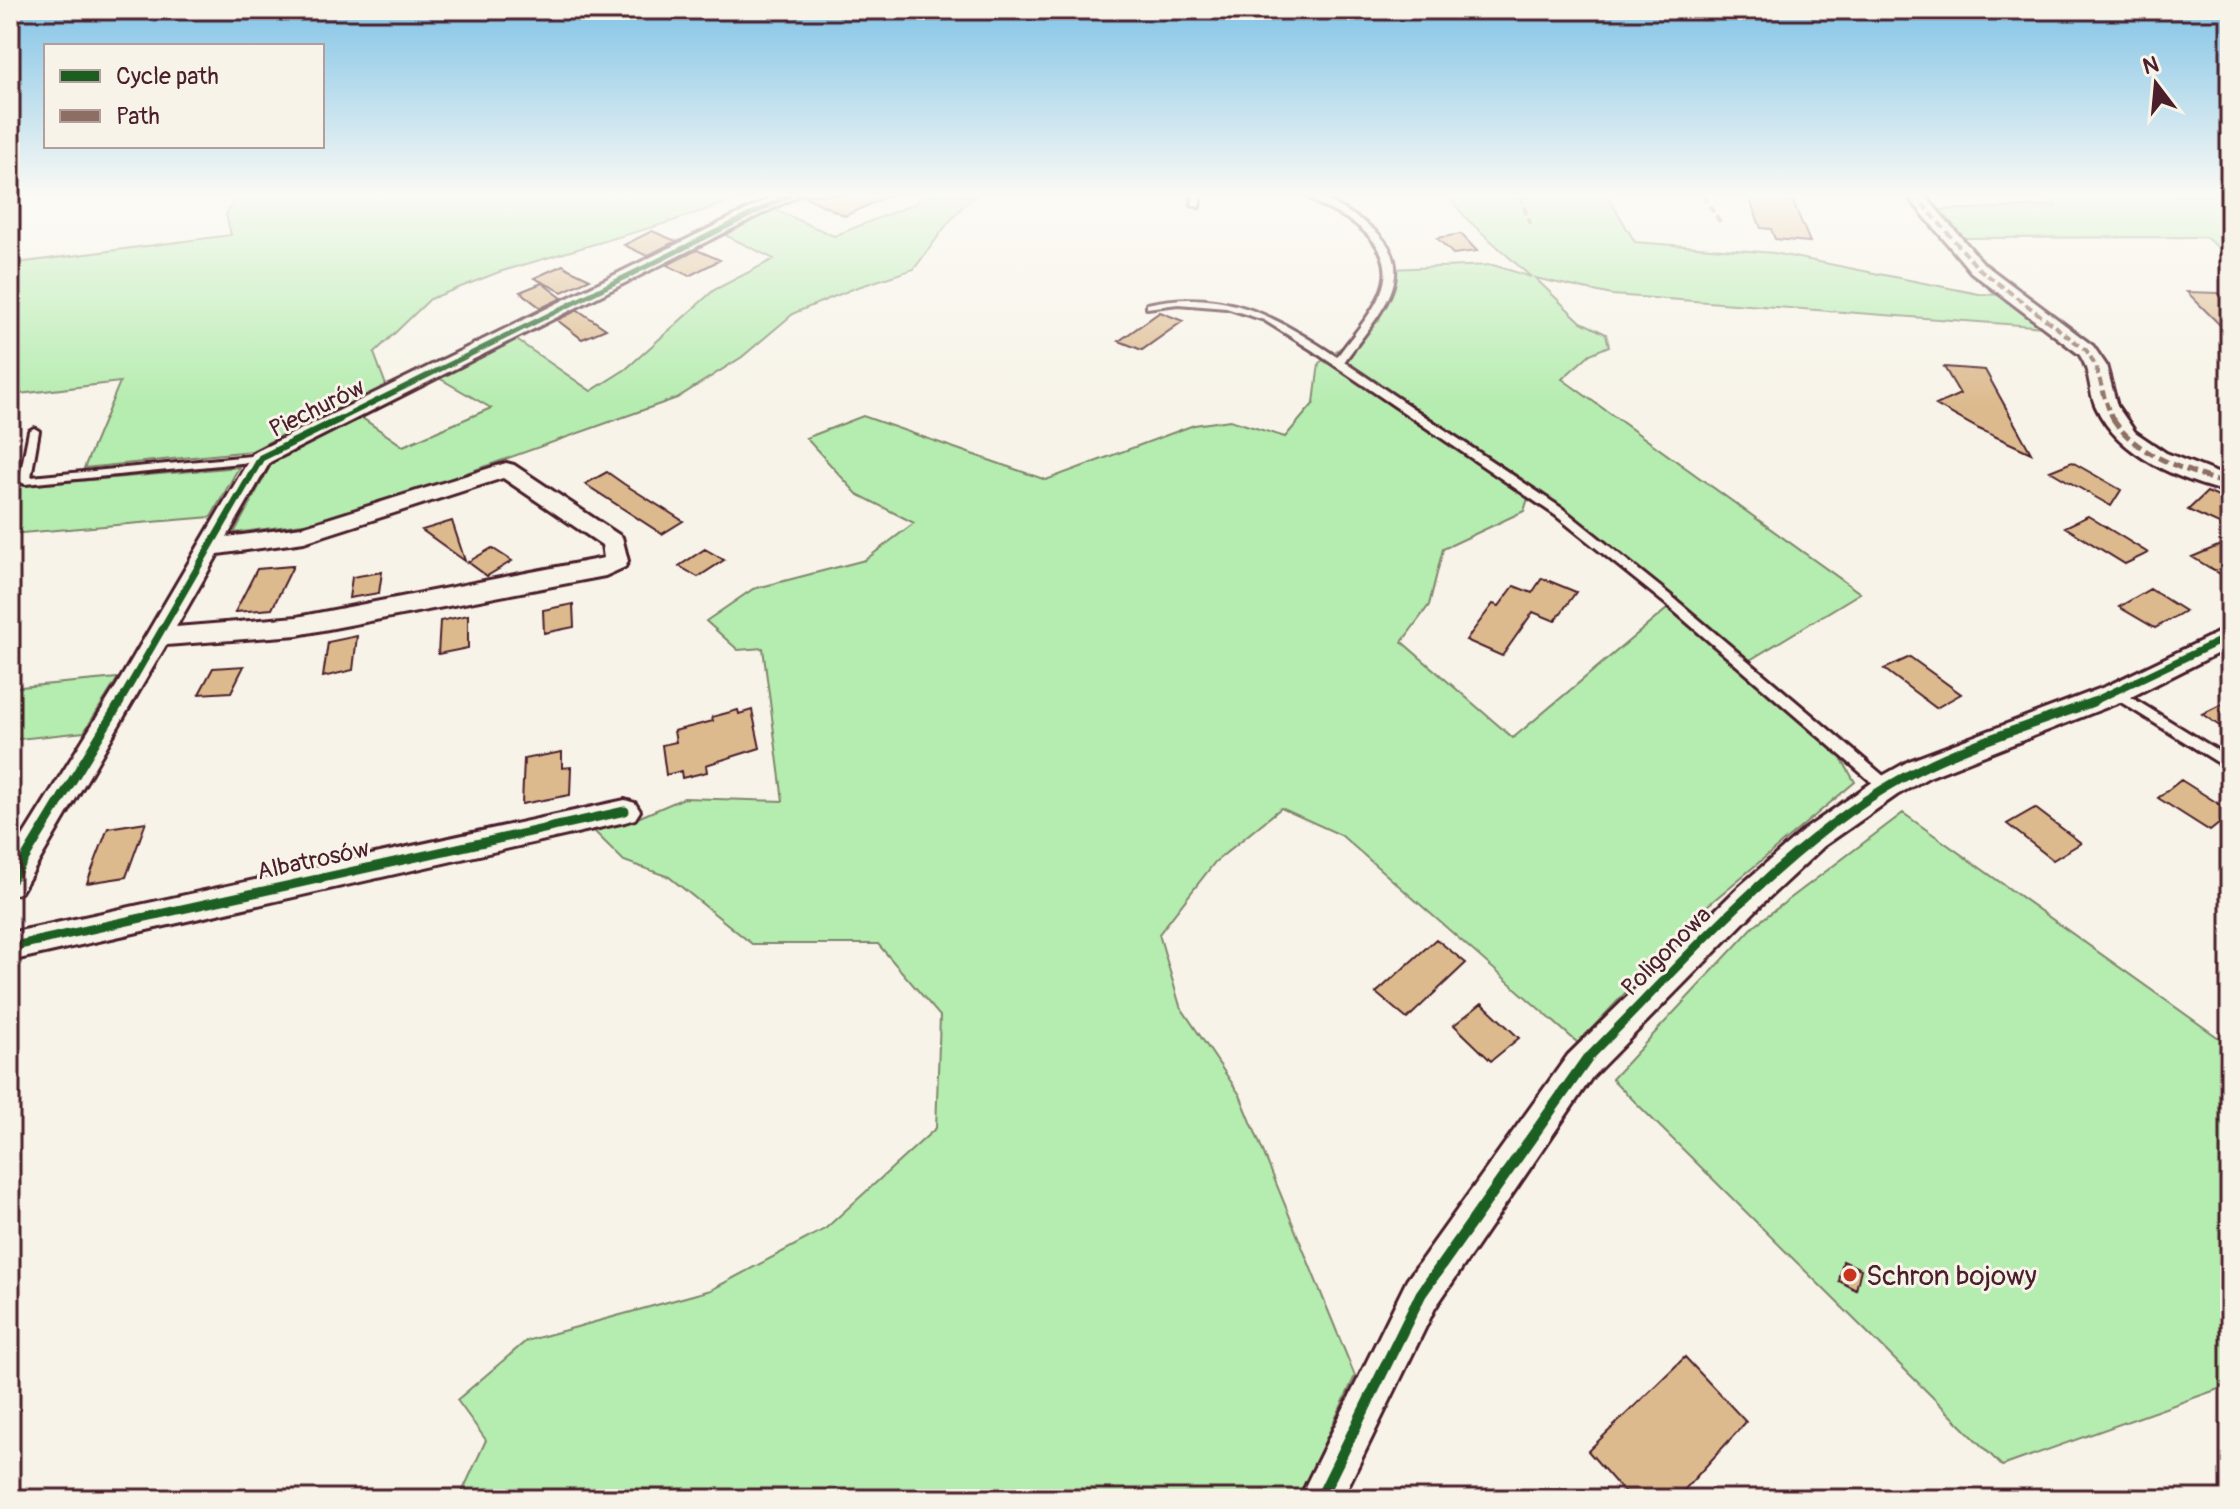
<svg xmlns="http://www.w3.org/2000/svg" width="2240" height="1509" viewBox="0 0 2240 1509" font-family="Pangolin,sans-serif">
<style>
.green{fill:#b5ecaf;stroke:#80866d;stroke-width:2;fill-rule:evenodd}
.building{fill:#dcba8e;stroke:#4a1f2b;stroke-width:2}
.lines{fill:none;stroke-linecap:round;stroke-linejoin:round}
.service-casing{stroke:#4a1f2b;stroke-width:6}
.minor-casing{stroke:#4a1f2b;stroke-width:6}
.service{fill:#f7f3e8;fill-rule:evenodd}
.minor{fill:#f7f3e8;fill-rule:evenodd}
.quiet-far1{stroke:#8d6e63;stroke-width:4;stroke-dasharray:8 4;stroke-linecap:butt}
.quiet{stroke:#8d6e63;stroke-width:5;stroke-dasharray:10 5;stroke-linecap:butt}
.cycleway-far3-casing{stroke:#f7f3e8;stroke-width:8}
.cycleway-far2-casing{stroke:#f7f3e8;stroke-width:11}
.cycleway-far1-casing{stroke:#f7f3e8;stroke-width:14}
.cycleway-casing{stroke:#f7f3e8;stroke-width:16}
.cycleway-far3{stroke:#1b5e20;stroke-width:5}
.cycleway-far2{stroke:#1b5e20;stroke-width:7}
.cycleway-far1{stroke:#1b5e20;stroke-width:9}
.cycleway{stroke:#1b5e20;stroke-width:11}
.poi-dot{fill:#c8321e;stroke:#f7f3e8;stroke-width:3}
.labels{text-anchor:middle;stroke-width:6;stroke-linejoin:round;paint-order:stroke}
.street-label{font-size:24px;fill:#4a1f2b;stroke:#f7f3e8}
.near-poi-label{font-size:28px;fill:#4a1f2b;stroke:#f7f3e8;text-anchor:start}
</style>
<rect width="100%" height="100%" fill="#f7f3e8"/>
<filter id="ink" filterUnits="userSpaceOnUse"><feTurbulence type="fractalNoise" baseFrequency=".0125" numOctaves="2"/><feDisplacementMap in="SourceGraphic" scale="16" xChannelSelector="R" yChannelSelector="G"/><feConvolveMatrix kernelMatrix="1 2 1 2 8 2 1 2 1" color-interpolation-filters="sRGB"/></filter>
<g filter="url(#ink)">
<path class="green" d="M237,195H749L673,221L499,272L430,299L374,353L387,388L303,424L252,451L84,468L120,382L10,395V264L231,235L226,215Z
M921,195H979L966,203L949,222L914,269L855,288L794,313L742,357L677,398L334,520L234,533L274,459L359,416L403,446L491,408L439,378L515,339L591,391L626,369L714,290L774,259L723,234L774,209L834,236L916,203Z
M1446,195H1607L1635,242L1774,253L1979,294L2003,295L2045,327L1612,295L1535,278L1581,322L1606,334L1609,346L1590,354L1562,379L1860,593L1750,660L1742,669L1841,758L1855,782L1707,906L1578,1043L1341,835L1281,808L1215,862L1159,934L1180,1006L1240,1095L1355,1376L1305,1485L1293,1499H459L486,1440L457,1400L526,1341L711,1290L825,1229L936,1128L940,1016L878,944H752L669,877L624,861L594,831L626,823L684,798L783,801L763,648L738,650L706,621L753,589L865,560L914,523L857,494L806,438L863,416L1046,480L1194,425L1230,420L1285,437L1314,403L1319,363L1379,321L1387,269L1493,265L1531,277L1469,221ZM1532,486L1675,597L1668,608L1513,738L1402,642L1429,605L1443,549L1524,511Z
M2045,195H2230V257L2205,237L1961,238L1935,210L2056,206Z
M239,467L211,517L10,534V487Z
M118,678L84,732L10,740V688Z
M1903,813L2230,1046V1385L2002,1466L1612,1079L1755,925Z"/>
<path class="building" d="M802,195H890L845,216Z
M1748,195H1790L1810,242L1775,239L1771,229L1761,228Z
M652,231L676,241L647,256L624,245Z
M1461,234L1477,251L1453,254L1437,238Z
M697,250L720,260L689,276L667,265Z
M563,265L571,270L590,279L562,292L534,278Z
M542,283L562,298L541,308L520,292Z
M2187,292L2218,293L2230,304V335Z
M578,310L606,329L582,339L557,320Z
M1160,312L1183,321L1142,350L1119,341Z
M1944,367L1985,370L2031,453L1979,429L1936,405L1960,394Z
M2072,462L2121,490L2111,506L2050,471Z
M607,472L624,484L683,521L662,534L585,484Z
M2207,492L2230,502V529L2188,510Z
M2088,516L2148,553L2125,564L2065,527Z
M452,521L465,561L422,530Z
M2230,541V580L2192,557Z
M492,548L512,561L487,576L468,562Z
M705,549L724,560L698,577L679,566Z
M293,566L272,609L235,612L257,569Z
M382,572L379,593L349,598L352,577Z
M1542,578L1576,592L1555,621L1533,612L1502,656L1466,640L1493,604L1499,606L1514,586L1532,593Z
M2150,589L2185,611L2155,628L2119,607Z
M573,604L574,627L544,633L543,610Z
M468,615V648L438,654L440,621Z
M357,636L353,670L323,677L328,642Z
M1910,657L1961,694L1936,708L1884,669Z
M244,666L231,692L199,694L213,668Z
M2230,700V733L2202,714Z
M738,710L739,714L752,710L760,748L706,765L707,772L682,778L681,771L666,775L662,745L676,742L674,731L713,721L712,717Z
M562,752V768L571,767L570,795L522,804L524,759Z
M2181,780L2230,811V815L2210,831L2158,798Z
M2035,808L2081,843L2053,860L2007,824Z
M146,822L126,877L87,883L108,828Z
M1436,939L1466,963L1407,1019L1376,993Z
M1482,1003L1519,1038L1491,1061L1454,1025Z
M1843,1261L1861,1269L1856,1290L1839,1281Z
M1685,1357L1746,1422L1676,1499H1630L1588,1451Z"/>
<g class="lines">
<defs>
<path id="service" d="M1193,195H1201L1199,207L1192,205Z
M1306,195C1321,194 1343,209 1356,217C1433,264 1379,313 1344,362L1563,509L1675,599L1892,783L1894,787L1892,791H1882L1667,605L1555,515L1312,350L1264,320L1226,308L1178,304L1147,308V304C1224,287 1275,316 1337,357C1370,311 1418,270 1354,223C1338,212 1320,208 1306,195Z
M34,428L39,431L31,477L261,455L267,458L261,461L25,484L19,481L29,431Z
M2116,688L2230,758V770L2111,696L2109,693L2111,690Z"/>
<path id="minor" d="M777,195H799L270,462L227,537L302,527L506,463L514,465L622,537L628,561L625,567L605,576L297,635L166,645L21,892L10,896V857L117,685L253,453ZM503,478L602,545L604,558L297,617L176,627L218,554L304,542Z
M1907,195H1924L1984,264L2093,346L2106,365L2117,406L2135,432L2166,453L2230,478V493C2180,480 2119,457 2096,407C2088,390 2091,370 2079,354L1971,272Z
M2230,627V647L2125,700L1929,777L1897,795L1824,846L1762,904L1592,1077L1435,1308L1342,1499H1299L1407,1280L1568,1055L1740,886L1804,830L1877,779L1909,761L2107,686Z
M625,800L635,803L640,811L635,819L625,822L10,961V933Z"/>
</defs>
<use href="#service" class="service-casing"/>
<use href="#minor" class="minor-casing"/>
<use href="#service" class="service"/>
<use href="#minor" class="minor"/>
<path class="quiet-far1" d="M1520,195L1530,224
M1703,195L1722,225
M1915,195L1978,268L2086,350C2102,371 2101,398 2114,421"/>
<path class="quiet" d="M2113,419C2138,458 2189,470 2230,486"/>
<defs>
<path id="cycleway-far3" d="M336,421L790,195"/>
<path id="cycleway-far2" d="M119,704L261,458L340,419
M2088,704L2230,636"/>
<path id="cycleway-far1" d="M10,883L120,702
M10,947L625,811
M1585,1061C1682,964 1796,830 1918,770C1973,742 2035,724 2093,702"/>
<path id="cycleway" d="M1320,1499L1421,1294L1587,1059"/>
</defs>
<use href="#cycleway-far3" class="cycleway-far3-casing"/>
<use href="#cycleway-far2" class="cycleway-far2-casing"/>
<use href="#cycleway-far1" class="cycleway-far1-casing"/>
<use href="#cycleway" class="cycleway-casing"/>
<use href="#cycleway-far3" class="cycleway-far3"/>
<use href="#cycleway-far2" class="cycleway-far2"/>
<use href="#cycleway-far1" class="cycleway-far1"/>
<use href="#cycleway" class="cycleway"/>
</g>
</g>
<linearGradient id="sky" x2="0" y2="1"><stop stop-color="#81c3e6"/><stop offset="0.48" stop-color="#fbfaf5"/><stop offset="1" stop-color="#fbfaf5" stop-opacity="0"/></linearGradient>
<rect width="2240" height="406" fill="url(#sky)"/>
<circle class="poi-dot" cx="1850" cy="1275" r="8"/>
<g class="labels">
<g class="street-label">
<text transform="translate(317 408) rotate(-26)" y="8">Piechurów</text>
<text transform="translate(313 860) rotate(-12)" y="8">Albatrosów</text>
<text transform="translate(1666 951) rotate(-45)" y="8">Poligonowa</text>
</g>
<g class="near-poi-label">
<text x="1866" y="1285">Schron bojowy</text>
</g>
</g>
<rect width="2240" height="1509" fill="none" stroke="#f7f3e8" stroke-width="40"/>
<rect x="20" y="20" width="2200" height="1469" fill="none" stroke="#4a1f2b" stroke-width="3" filter="url(#ink)"/>
<rect x="44" y="44" width="280" height="104" fill="#f7f3e8" stroke="#b29e9c" stroke-width="2"/>
<rect x="60" y="70" width="40" height="12" fill="#1b5e20" stroke="#b29e9c" stroke-width="2"/>
<text x="116" y="84" font-size="24" fill="#4a1f2b">Cycle path</text>
<rect x="60" y="110" width="40" height="12" fill="#8d6e63" stroke="#b29e9c" stroke-width="2"/>
<text x="116" y="124" font-size="24" fill="#4a1f2b">Path</text>
<g transform="translate(2156 84) rotate(344)" stroke="#f7f3e8" stroke-width="6" paint-order="stroke">
<path d="M0-6L14 30L0 20L-14 30Z" fill="#4a1f2b"/>
<text y="-12" font-size="22" font-weight="bold" text-anchor="middle" fill="#4a1f2b">N</text>
</g>
</svg>
